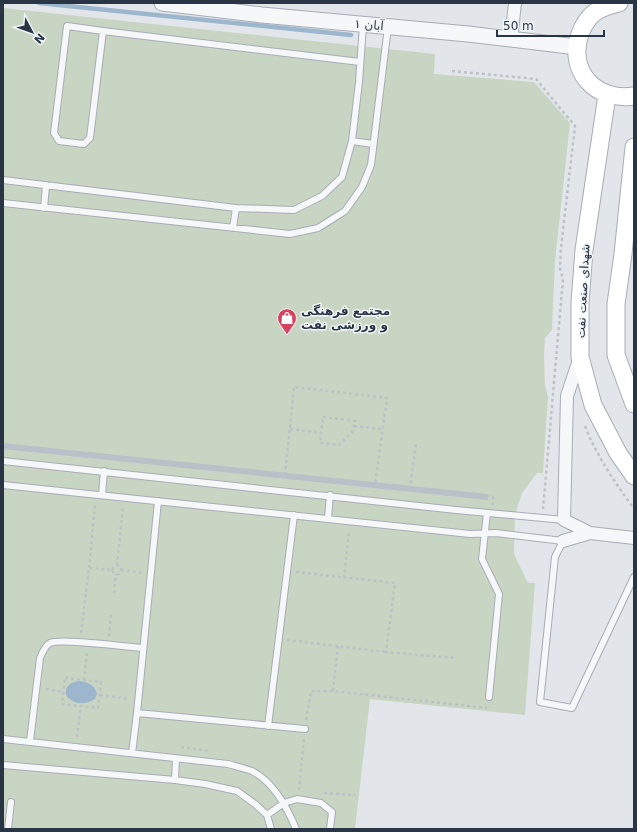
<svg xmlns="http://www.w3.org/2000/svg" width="637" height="832" viewBox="0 0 637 832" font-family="'DejaVu Sans',Vazirmatn,sans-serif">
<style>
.green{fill:#c9d5c3}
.water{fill:#9cb6cd}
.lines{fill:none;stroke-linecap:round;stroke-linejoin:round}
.stream{stroke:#9cb6cd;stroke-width:4.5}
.building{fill:#b9c0c9}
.service-casing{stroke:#a7adb6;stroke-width:8}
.minor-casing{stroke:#a7adb6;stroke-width:14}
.tertiary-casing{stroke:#a7adb6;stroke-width:17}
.secondary-casing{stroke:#a7adb6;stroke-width:19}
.path{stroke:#bcc1c6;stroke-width:2.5;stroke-dasharray:3 3;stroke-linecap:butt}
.service{stroke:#f5f7f9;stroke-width:6}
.minor{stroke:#f5f7f9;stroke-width:12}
.tertiary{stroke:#f5f7f9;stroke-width:15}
.secondary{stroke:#fff;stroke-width:17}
.labels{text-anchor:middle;stroke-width:3;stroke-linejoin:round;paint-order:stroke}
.street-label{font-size:12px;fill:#293544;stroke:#f2f5f8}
.poi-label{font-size:12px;font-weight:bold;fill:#293544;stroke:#f2f5f8;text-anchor:start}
</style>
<rect width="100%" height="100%" fill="#e2e6eb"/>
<path class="green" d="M3,8L435,54L434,74L534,82L570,123L555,261L552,330L545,338L544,355L545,384L548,397L543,473H537L522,493L515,515L514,554L528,583H535L525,715L370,699L355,829H3Z"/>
<path class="water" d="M79,681C88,682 95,685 97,694L95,699C85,705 76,705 67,697C63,687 70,682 79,681Z"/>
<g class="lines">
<path class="stream" d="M39,3L351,35"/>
</g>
<path class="building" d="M3,443L488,494V500L3,449Z"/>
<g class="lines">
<defs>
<path id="service" d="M103,31L90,138L84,144L59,141L54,133L67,26L103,31L360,62
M352,141L373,144
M3,180L236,208L294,210L322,196L342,177L352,141L359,82L363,25
M3,203L290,234L318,228L345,211L362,187L371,165L388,27
M44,208L46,185
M233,228L236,208
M3,461L456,510L564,520
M3,485L470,534L496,533L563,541L555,557L540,702L572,708L634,577
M102,495L104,471
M487,513L482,559L499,594L489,697
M328,518L330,495
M137,713L305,729
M268,726L294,515
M3,739L228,764C235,766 244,768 252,771C274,782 287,807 296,829
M30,741L40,658C42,653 45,646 50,643C59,638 129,647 143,648
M132,753L137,713L158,501
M3,765L175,780L205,784L237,791L255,804L267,815L271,829
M175,780L176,758
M267,815L284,803L297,799L321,803L332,812L330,829
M8,829L11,802"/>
<path id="minor" d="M511,39L515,3
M580,357L567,396L564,520L590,533L634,538
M563,541L590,533"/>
<path id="tertiary" d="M162,3L262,15L468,34L577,47"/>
<path id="secondary" d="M619,3C610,5 602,7 594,13C588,18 583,26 580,34C567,71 596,102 634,96
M607,95L584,250L580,303V357L593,405L618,453L634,476
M634,147L623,254L616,304V355L634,404"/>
</defs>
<use href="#service" class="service-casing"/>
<use href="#minor" class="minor-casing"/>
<use href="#tertiary" class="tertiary-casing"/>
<use href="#secondary" class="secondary-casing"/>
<path class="path" d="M452,71L536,79L575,126L561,248L560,269L563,279L543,509
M323,417L355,421L353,431L339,445L320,443Z
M354,426L382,429
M585,426C597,457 615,482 634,509
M290,429L321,433
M3,446L493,497V505
M285,475L294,387L387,398L374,492
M410,489L416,444
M117,565L123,507
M112.5 570a4.5 4.5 0 1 1 9 0a4.5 4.5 0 1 1-9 0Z
M89,568L95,505
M121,570L143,573
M296,572L395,583L386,652L456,658
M344,578L349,531
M114,593L116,574
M81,633L89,568L112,570
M109,636L111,615
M287,640L386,652
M338,646L333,691L487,708
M65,678L101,682L98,708L62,704Z
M84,680L87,652
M46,689L63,692
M100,695L129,699
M306,720L311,691H332
M77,737L81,706
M181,747L211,751
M299,790L304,737
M324,793L355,795"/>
<use href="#service" class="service"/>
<use href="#minor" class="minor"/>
<use href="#tertiary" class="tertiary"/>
<use href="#secondary" class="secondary"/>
</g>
<defs>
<symbol id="shop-pin" viewBox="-11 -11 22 30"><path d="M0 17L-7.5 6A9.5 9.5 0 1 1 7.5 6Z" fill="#d54361" stroke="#f2f5f8"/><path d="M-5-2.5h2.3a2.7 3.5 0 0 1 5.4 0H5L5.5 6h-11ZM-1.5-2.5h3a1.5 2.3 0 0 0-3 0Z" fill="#fff"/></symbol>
</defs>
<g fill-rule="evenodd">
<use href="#shop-pin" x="276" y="307" width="22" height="30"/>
</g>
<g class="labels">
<g class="street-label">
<text transform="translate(369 25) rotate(5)" y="4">آبان ۱</text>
<text transform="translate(583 291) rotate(-87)" y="4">شهدای صنعت نفت</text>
</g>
<g class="poi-label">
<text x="301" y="315">مجتمع فرهنگى<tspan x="301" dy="14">و ورزشى نفت</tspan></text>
</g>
</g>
<rect width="637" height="832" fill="none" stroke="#293544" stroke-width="8"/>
<g transform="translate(32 32) rotate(131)" stroke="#f2f5f8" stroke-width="3" paint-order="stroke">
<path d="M0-3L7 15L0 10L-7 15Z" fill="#293544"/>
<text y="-6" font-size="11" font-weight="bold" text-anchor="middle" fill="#293544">N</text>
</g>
<path d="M497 30v6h107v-6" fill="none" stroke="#293544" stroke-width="2"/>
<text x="503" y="30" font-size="12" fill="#293544" stroke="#f2f5f8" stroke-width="3" paint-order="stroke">50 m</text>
</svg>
